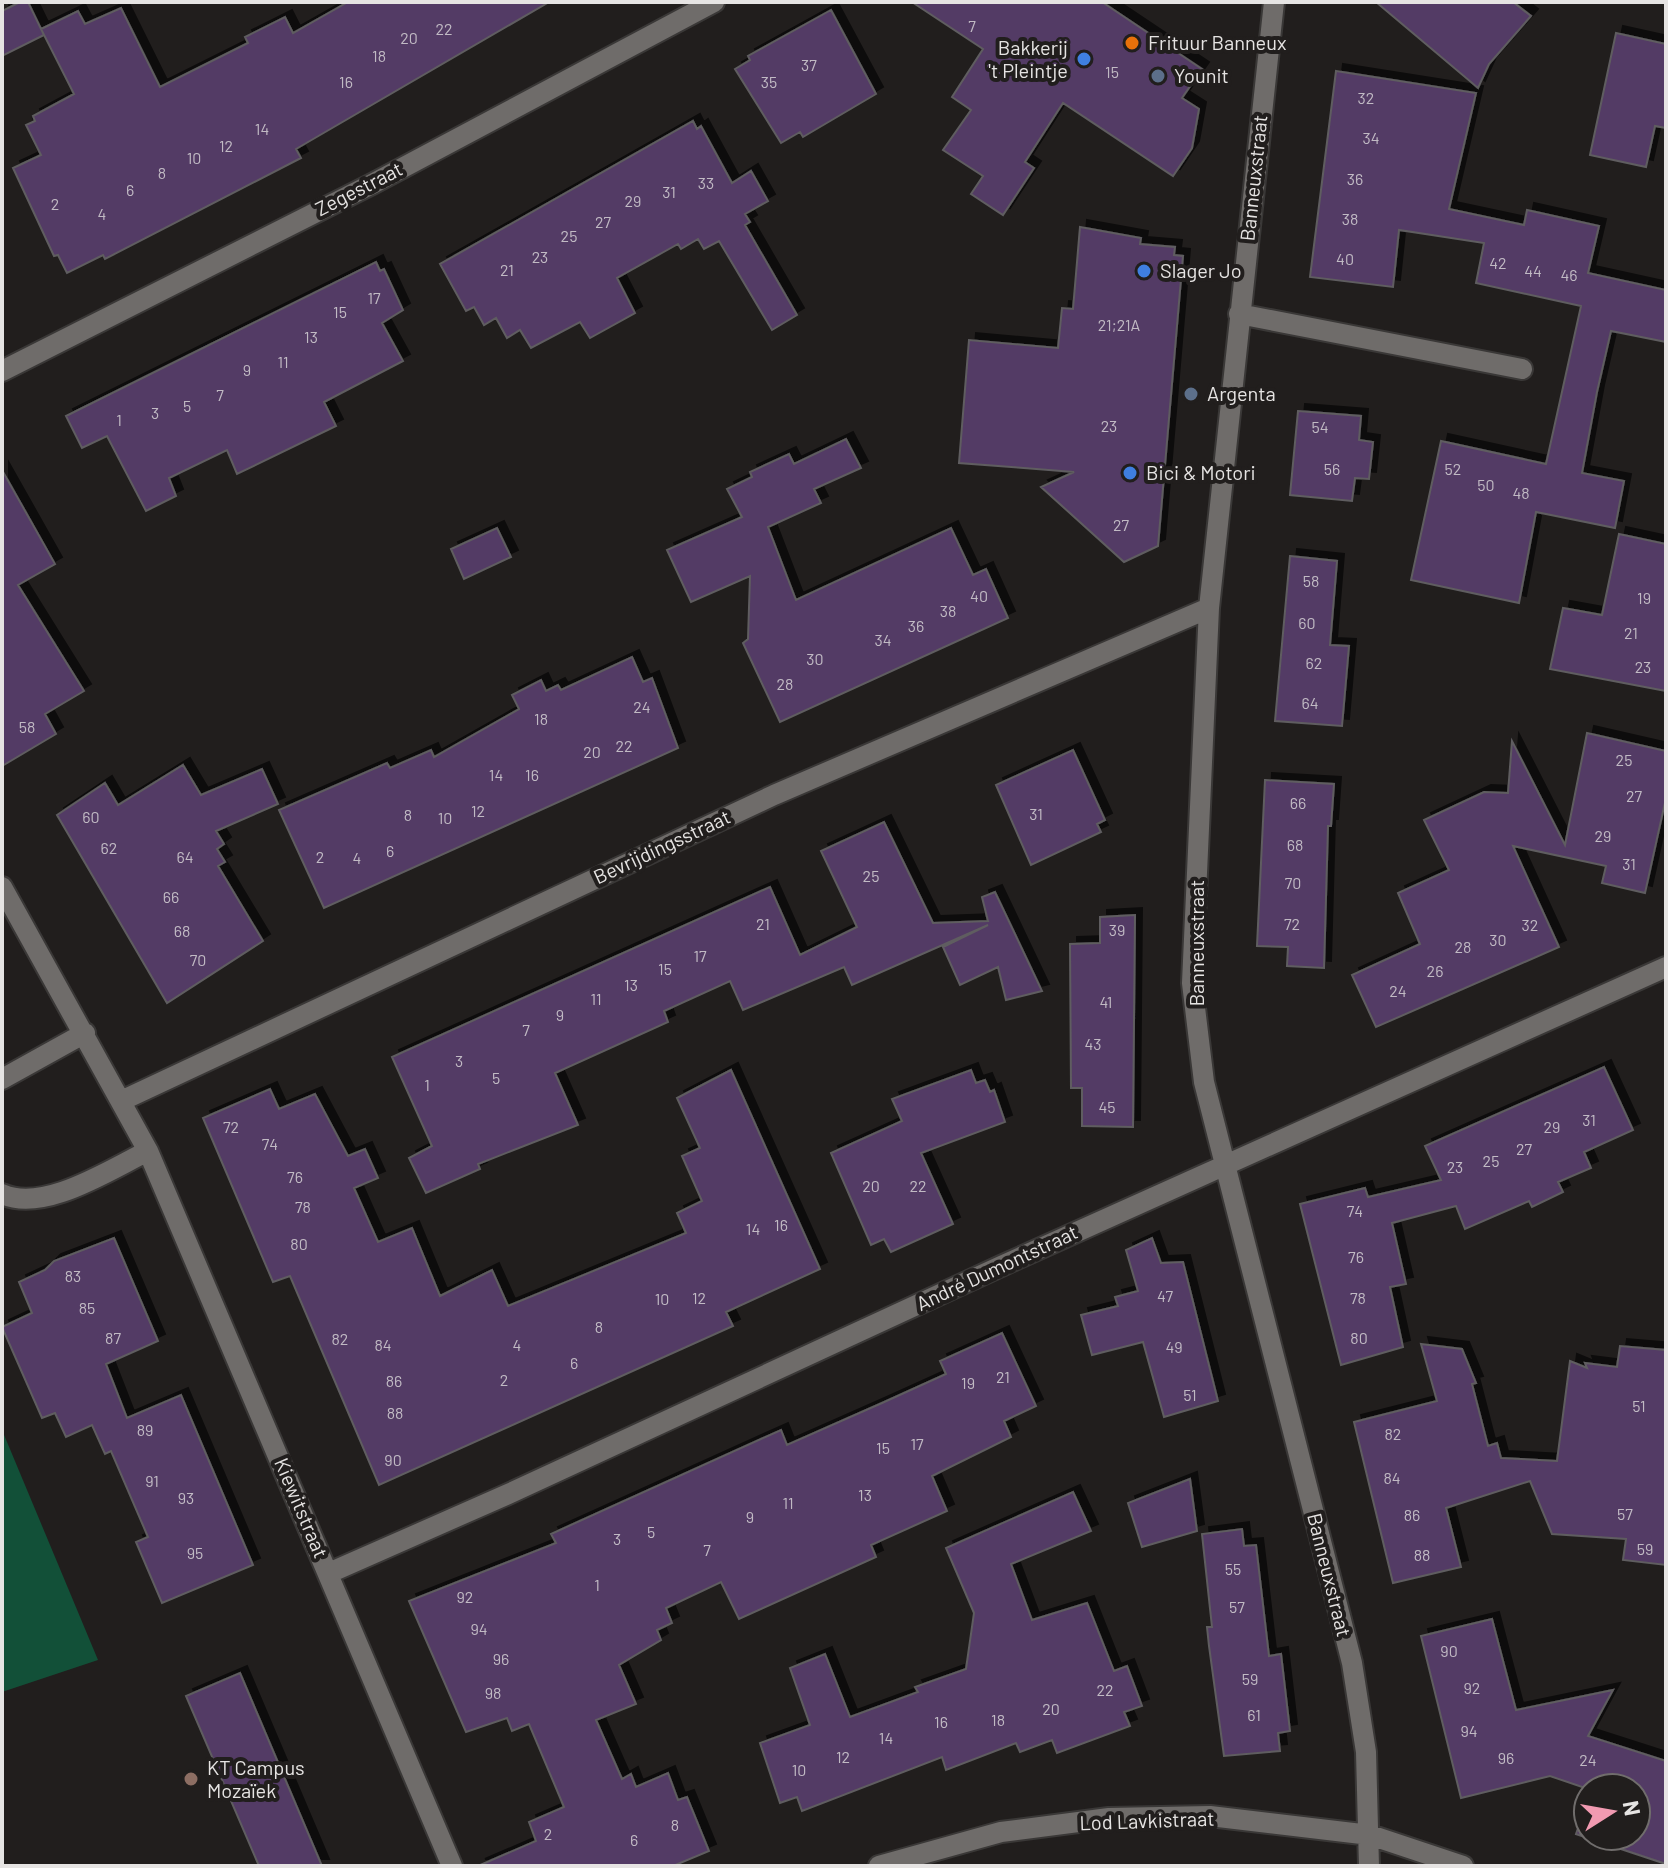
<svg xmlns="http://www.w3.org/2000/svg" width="1668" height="1868" viewBox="0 0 1668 1868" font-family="Barlow,sans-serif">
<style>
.forest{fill:#125038}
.building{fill:#533b65;stroke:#5f5d60;stroke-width:2;filter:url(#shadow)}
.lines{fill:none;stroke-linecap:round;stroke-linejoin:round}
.minor-casing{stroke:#3a3837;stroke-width:24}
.minor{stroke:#6f6c6a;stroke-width:20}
.food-dot{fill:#e8710a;stroke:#211e1d;stroke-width:3}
.shop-dot{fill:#3f7fe0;stroke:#211e1d;stroke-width:3}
.service-dot{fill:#5c6f8a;stroke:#211e1d;stroke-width:3}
.education-dot{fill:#8d6e63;stroke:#211e1d;stroke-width:3}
.labels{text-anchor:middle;stroke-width:8;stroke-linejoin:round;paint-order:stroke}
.number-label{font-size:16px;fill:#c1bac4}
.poi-label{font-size:20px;fill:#e6e4e3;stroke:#211e1d;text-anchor:start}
.street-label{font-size:20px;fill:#e6e4e3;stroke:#211e1d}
</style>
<defs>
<filter id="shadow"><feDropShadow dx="7" dy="-7" stdDeviation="0" flood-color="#0009"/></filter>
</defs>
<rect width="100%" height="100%" fill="#211e1d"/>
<path class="forest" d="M2,1430L98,1660L2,1692Z"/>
<path class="building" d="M20,2H28L44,35L2,56V11Z
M348,2H549L296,149L301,158L105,259L103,255L67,273L58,255L54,256L13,168L41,155L26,125L35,121L33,116L74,94L41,29L78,11L85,24L121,8L160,87L248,43L245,37L285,17L293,33Z
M912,2H1102L1202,69L1182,98L1199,109L1192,148L1173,176L1063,103L1025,162L1034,168L1003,215L971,194L983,176L943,150L971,110L952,97L983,49Z
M1376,2H1513L1531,16L1489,64L1478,88Z
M831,10L876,94L803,137L800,132L781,143L735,69L750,60L748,56Z
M1616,33L1666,44V128L1655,126L1646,167L1590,155Z
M1336,71L1476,93L1449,209L1524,225L1527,210L1599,226L1588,273L1666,290V342L1611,331L1597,392L1582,473L1624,481L1615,528L1536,512L1519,603L1411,580L1441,441L1546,464L1581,306L1476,283L1484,243L1399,230L1393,287L1310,277Z
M693,121L697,129L701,126L732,183L751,171L768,201L745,214L750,222L745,225L797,315L772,330L719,241L704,249L698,239L681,249L678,244L617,278L635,313L590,338L580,322L531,348L520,330L507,338L496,318L484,325L474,307L466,311L440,264Z
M1080,227L1141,238L1140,244L1175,247L1174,255L1183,256L1158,546L1124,562L1041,487L1074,472L959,463L969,340L1058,348L1062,308L1073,309Z
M376,262L380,271L384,269L403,310L382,323L403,361L324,402L336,426L237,474L227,450L169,478L176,496L146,511L107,436L82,448L66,416Z
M1298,411L1361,416L1359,440L1373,442L1369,479L1355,478L1352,501L1290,495Z
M846,439L861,468L814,489L821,503L768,527L796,600L951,528L973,575L986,569L1008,618L780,722L743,643L748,639L750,576L691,602L667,550L742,517L727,489L752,477L750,472L789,454L794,464Z
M2,470L55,564L18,585L84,691L45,714L56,734L2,766Z
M497,528L511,557L464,579L451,549Z
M1619,534L1666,544V691L1550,669L1563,608L1602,615Z
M1290,556L1337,561L1330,645L1349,646L1342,726L1275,721Z
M632,657L643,682L652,678L678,748L324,908L279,810L387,763L390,768L431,750L434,757L519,709L512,695L541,680L546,691L558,685L561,690Z
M1587,733L1666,751V798L1645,893L1602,883L1606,866L1513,846L1559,947L1376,1027L1352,975L1420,944L1398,893L1449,870L1424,820L1484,792L1508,793L1512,741L1565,845Z
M1073,750L1105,820L1097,824L1101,832L1031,865L996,785Z
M183,765L201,795L262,769L278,804L216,831L224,844L217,849L225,862L218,866L263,941L167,1003L57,815L105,783L118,805Z
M1265,780L1334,784L1331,826H1328L1324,968L1287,966L1288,947L1257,946Z
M884,822L933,923L988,921L982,897L995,892L1042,991L1006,1000L998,967L960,985L943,947L988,925L852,985L844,967L743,1010L730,981L664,1011L668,1022L555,1073L578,1125L478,1164L480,1169L426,1193L409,1158L432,1146L392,1057L770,887L800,955L857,927L821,851Z
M1135,915L1133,1127L1082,1126V1088H1071L1070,944L1100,943V917Z
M1604,1067L1633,1130L1584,1152L1591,1168L1558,1182L1563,1192L1532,1207L1529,1201L1465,1229L1456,1206L1392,1223L1406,1284L1390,1287L1403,1347L1341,1365L1300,1204L1365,1188L1368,1197L1441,1180L1425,1146Z
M731,1070L820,1269L726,1312L733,1326L379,1485L290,1276L273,1282L203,1118L270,1089L279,1109L315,1094L348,1156L365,1149L378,1178L354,1188L378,1242L412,1228L440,1296L492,1270L508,1306L686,1233L677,1213L702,1201L682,1156L700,1148L677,1098Z
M971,1070L976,1083L985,1080L990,1092L994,1090L1005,1122L921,1153L953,1224L891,1252L884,1239L871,1245L831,1153L902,1121L892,1099Z
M114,1238L158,1341L106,1364L127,1418L181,1395L253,1565L162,1603L136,1542L148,1537L111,1451L105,1454L92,1425L66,1437L55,1413L42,1418L2,1327L32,1313L19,1282L45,1270L54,1261Z
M1152,1238L1161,1263L1183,1262L1218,1401L1164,1417L1143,1342L1092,1355L1081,1315L1118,1306L1115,1297L1138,1291L1126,1250Z
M1002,1333L1036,1406L1004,1421L1011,1437L932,1476L947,1511L871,1545L876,1557L739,1619L721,1582L666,1608L672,1623L657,1630L661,1640L619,1665L636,1704L596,1720L622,1779L631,1774L636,1787L668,1773L678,1800L687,1797L709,1851L673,1866H478L536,1841L529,1822L564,1807L529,1724L512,1731L507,1718L466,1732L409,1601L556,1543L551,1534L781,1430L787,1445L882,1403L946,1374L940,1361Z
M1421,1344L1462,1349L1476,1383L1472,1384L1488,1446L1497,1443L1501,1458L1557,1461L1570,1361L1587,1368L1585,1363L1617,1367L1620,1346L1666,1350V1565L1623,1560L1626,1539L1552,1534L1530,1481L1446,1508L1461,1567L1393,1583L1354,1422L1437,1401Z
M1190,1479L1197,1531L1142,1547L1128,1503Z
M1073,1492L1091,1531L1011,1564L1032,1620L1087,1603L1114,1671L1127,1666L1142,1706L1124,1712L1130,1726L1057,1753L1052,1740L1020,1752L1016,1743L946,1770L942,1757L802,1811L797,1797L780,1803L760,1743L810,1725L790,1668L825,1654L850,1717L918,1692L915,1687L966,1669L974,1613L946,1548Z
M1242,1529L1244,1546L1256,1545L1269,1656L1281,1654L1290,1731L1278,1733L1280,1751L1224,1756L1209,1646L1207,1627H1212L1202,1534Z
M1492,1619L1516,1710L1613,1690L1588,1736L1666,1761V1864L1576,1834L1588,1799V1836H1636V1788L1588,1789L1550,1776L1461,1798L1421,1636Z
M240,1673L322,1866H259L186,1696Z"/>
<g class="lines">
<defs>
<path id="minor" d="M1274,2L1209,608L1192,983L1204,1082L1352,1663L1366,1752L1369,1866
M1239,314L1522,369
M2,371L374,183L714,2
M2,887L148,1151L452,1866
M2,1079L85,1033
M121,1101L774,795L1209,608
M2,1194C44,1213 109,1170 148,1151
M329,1573L506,1495L1001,1266L1666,967
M879,1866L1001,1832L1109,1818L1210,1816L1370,1835L1463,1866"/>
</defs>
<use href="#minor" class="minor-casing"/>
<use href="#minor" class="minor"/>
</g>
<circle class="food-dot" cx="1132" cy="43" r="8"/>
<g class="shop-dot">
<circle cx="1084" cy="59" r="8"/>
<circle cx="1144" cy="271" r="8"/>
<circle cx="1130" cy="473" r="8"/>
</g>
<g class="service-dot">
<circle cx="1158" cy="76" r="8"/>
<circle cx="1191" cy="394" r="8"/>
</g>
<circle class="education-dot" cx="191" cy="1779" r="8"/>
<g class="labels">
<g class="number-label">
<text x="972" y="32">7</text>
<text x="444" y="35">22</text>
<text x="409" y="44">20</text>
<text x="379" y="62">18</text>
<text x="809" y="71">37</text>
<text x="1112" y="78">15</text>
<text x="346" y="88">16</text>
<text x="769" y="88">35</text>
<text x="1366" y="104">32</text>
<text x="262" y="135">14</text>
<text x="1371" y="144">34</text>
<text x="226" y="152">12</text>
<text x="194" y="164">10</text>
<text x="162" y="179">8</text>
<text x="1355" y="185">36</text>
<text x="706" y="189">33</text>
<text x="130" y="196">6</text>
<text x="669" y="198">31</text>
<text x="633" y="207">29</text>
<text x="55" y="210">2</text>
<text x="102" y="220">4</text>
<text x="1350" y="225">38</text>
<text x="603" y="228">27</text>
<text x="569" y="242">25</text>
<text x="540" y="263">23</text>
<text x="1345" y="265">40</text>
<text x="1498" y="269">42</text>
<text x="507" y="276">21</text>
<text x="1533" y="277">44</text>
<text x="1569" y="281">46</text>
<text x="374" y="304">17</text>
<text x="340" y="318">15</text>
<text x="1119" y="331">21;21A</text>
<text x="311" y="343">13</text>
<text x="283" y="368">11</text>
<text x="247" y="376">9</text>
<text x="220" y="401">7</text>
<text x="187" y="412">5</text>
<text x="155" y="419">3</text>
<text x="119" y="426">1</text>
<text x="1109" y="432">23</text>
<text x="1320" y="433">54</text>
<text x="1332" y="475">56</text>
<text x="1453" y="475">52</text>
<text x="1486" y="491">50</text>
<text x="1521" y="499">48</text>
<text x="1121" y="531">27</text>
<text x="1311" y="587">58</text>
<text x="979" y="602">40</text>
<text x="1644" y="604">19</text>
<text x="948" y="617">38</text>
<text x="1307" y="629">60</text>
<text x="916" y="632">36</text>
<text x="1631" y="639">21</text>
<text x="883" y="646">34</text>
<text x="815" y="665">30</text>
<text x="1314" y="669">62</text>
<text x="1643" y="673">23</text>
<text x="785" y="690">28</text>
<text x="1310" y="709">64</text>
<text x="642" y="713">24</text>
<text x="541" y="725">18</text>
<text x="27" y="733">58</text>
<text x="624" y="752">22</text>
<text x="592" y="758">20</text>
<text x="1624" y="766">25</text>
<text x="496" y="781">14</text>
<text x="532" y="781">16</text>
<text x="1634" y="802">27</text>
<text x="1298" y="809">66</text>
<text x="478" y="817">12</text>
<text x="1036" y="820">31</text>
<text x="408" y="821">8</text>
<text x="91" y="823">60</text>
<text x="445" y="824">10</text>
<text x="1603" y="842">29</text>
<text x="1295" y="851">68</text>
<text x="109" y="854">62</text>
<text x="390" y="857">6</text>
<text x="185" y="863">64</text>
<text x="320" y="863">2</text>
<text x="357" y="864">4</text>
<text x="1629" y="870">31</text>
<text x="871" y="882">25</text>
<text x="1293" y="889">70</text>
<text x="171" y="903">66</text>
<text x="763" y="930">21</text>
<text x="1292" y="930">72</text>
<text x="1530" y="931">32</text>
<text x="1117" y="936">39</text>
<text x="182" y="937">68</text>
<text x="1498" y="946">30</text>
<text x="1463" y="953">28</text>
<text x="700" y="962">17</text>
<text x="198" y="966">70</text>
<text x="665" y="975">15</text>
<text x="1435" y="977">26</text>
<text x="631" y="991">13</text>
<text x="1398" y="997">24</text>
<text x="596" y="1005">11</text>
<text x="1106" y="1008">41</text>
<text x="560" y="1021">9</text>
<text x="526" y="1036">7</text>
<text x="1093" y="1050">43</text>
<text x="459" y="1067">3</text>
<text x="496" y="1084">5</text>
<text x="427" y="1091">1</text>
<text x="1107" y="1113">45</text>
<text x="1589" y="1126">31</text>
<text x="231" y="1133">72</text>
<text x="1552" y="1133">29</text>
<text x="270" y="1150">74</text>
<text x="1524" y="1155">27</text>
<text x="1491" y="1167">25</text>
<text x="1455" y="1173">23</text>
<text x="295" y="1183">76</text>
<text x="871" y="1192">20</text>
<text x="918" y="1192">22</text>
<text x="303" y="1213">78</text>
<text x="1355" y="1217">74</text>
<text x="781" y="1231">16</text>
<text x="753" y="1235">14</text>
<text x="299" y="1250">80</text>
<text x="1356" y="1263">76</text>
<text x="73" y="1282">83</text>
<text x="1165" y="1302">47</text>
<text x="699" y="1304">12</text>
<text x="1358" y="1304">78</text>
<text x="662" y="1305">10</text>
<text x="87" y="1314">85</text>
<text x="599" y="1333">8</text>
<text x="113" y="1344">87</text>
<text x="1359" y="1344">80</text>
<text x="340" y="1345">82</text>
<text x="383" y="1351">84</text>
<text x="517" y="1351">4</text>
<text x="1174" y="1353">49</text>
<text x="574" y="1369">6</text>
<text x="1003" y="1383">21</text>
<text x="504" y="1386">2</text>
<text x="394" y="1387">86</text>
<text x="968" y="1389">19</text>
<text x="1190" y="1401">51</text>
<text x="1639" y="1412">51</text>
<text x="395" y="1419">88</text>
<text x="145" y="1436">89</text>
<text x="1393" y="1440">82</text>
<text x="917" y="1450">17</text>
<text x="883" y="1454">15</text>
<text x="393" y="1466">90</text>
<text x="1392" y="1484">84</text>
<text x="152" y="1487">91</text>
<text x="865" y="1501">13</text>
<text x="186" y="1504">93</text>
<text x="788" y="1509">11</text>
<text x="1625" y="1520">57</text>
<text x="1412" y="1521">86</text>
<text x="750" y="1523">9</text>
<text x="651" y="1538">5</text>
<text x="617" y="1545">3</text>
<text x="1645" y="1555">59</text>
<text x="707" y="1556">7</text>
<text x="195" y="1559">95</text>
<text x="1422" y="1561">88</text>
<text x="1233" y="1575">55</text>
<text x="597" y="1591">1</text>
<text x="465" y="1603">92</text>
<text x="1237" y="1613">57</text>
<text x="479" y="1635">94</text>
<text x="1449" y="1657">90</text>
<text x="501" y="1665">96</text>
<text x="1250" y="1685">59</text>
<text x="1472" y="1694">92</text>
<text x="1105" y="1696">22</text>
<text x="493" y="1699">98</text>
<text x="1051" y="1715">20</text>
<text x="1254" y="1721">61</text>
<text x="998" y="1726">18</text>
<text x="941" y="1728">16</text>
<text x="1469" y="1737">94</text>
<text x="886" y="1744">14</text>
<text x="843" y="1763">12</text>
<text x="1506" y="1764">96</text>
<text x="1588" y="1766">24</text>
<text x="799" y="1776">10</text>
<text x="675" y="1831">8</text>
<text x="548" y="1840">2</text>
<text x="634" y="1846">6</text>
</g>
<g class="poi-label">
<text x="1148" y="50">Frituur Banneux</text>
<text x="1068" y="55" text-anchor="end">Bakkerij<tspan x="1068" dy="23">'t Pleintje</tspan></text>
<text x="1174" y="83">Younit</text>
<text x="1160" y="278">Slager Jo</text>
<text x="1207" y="401">Argenta</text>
<text x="1146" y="480">Bici &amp; Motori</text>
<text x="207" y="1775">KT Campus<tspan x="207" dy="23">Mozaïek</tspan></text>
</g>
<g class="street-label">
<text transform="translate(1254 178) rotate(-84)" y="7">Banneuxstraat</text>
<text transform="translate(359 189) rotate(-27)" y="7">Zegestraat</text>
<text transform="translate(662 847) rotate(-25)" y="7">Bevrijdingsstraat</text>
<text transform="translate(1197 943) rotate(-90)" y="7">Banneuxstraat</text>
<text transform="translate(997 1268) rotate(-25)" y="7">André Dumontstraat</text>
<text transform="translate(301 1508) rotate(67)" y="7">Kiewitstraat</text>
<text transform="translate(1329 1575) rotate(76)" y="7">Banneuxstraat</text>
<text transform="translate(1147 1821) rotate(-2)" y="7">Lod Lavkistraat</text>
</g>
</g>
<rect width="1668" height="1868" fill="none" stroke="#e6e4e3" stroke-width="8"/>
<g transform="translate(1612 1812) rotate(79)"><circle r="38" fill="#211e1d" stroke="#706d6c" stroke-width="2"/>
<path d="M0-6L14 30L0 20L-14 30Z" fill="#f19ab1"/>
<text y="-12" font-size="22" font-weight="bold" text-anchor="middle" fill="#e6e4e3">N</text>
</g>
</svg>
